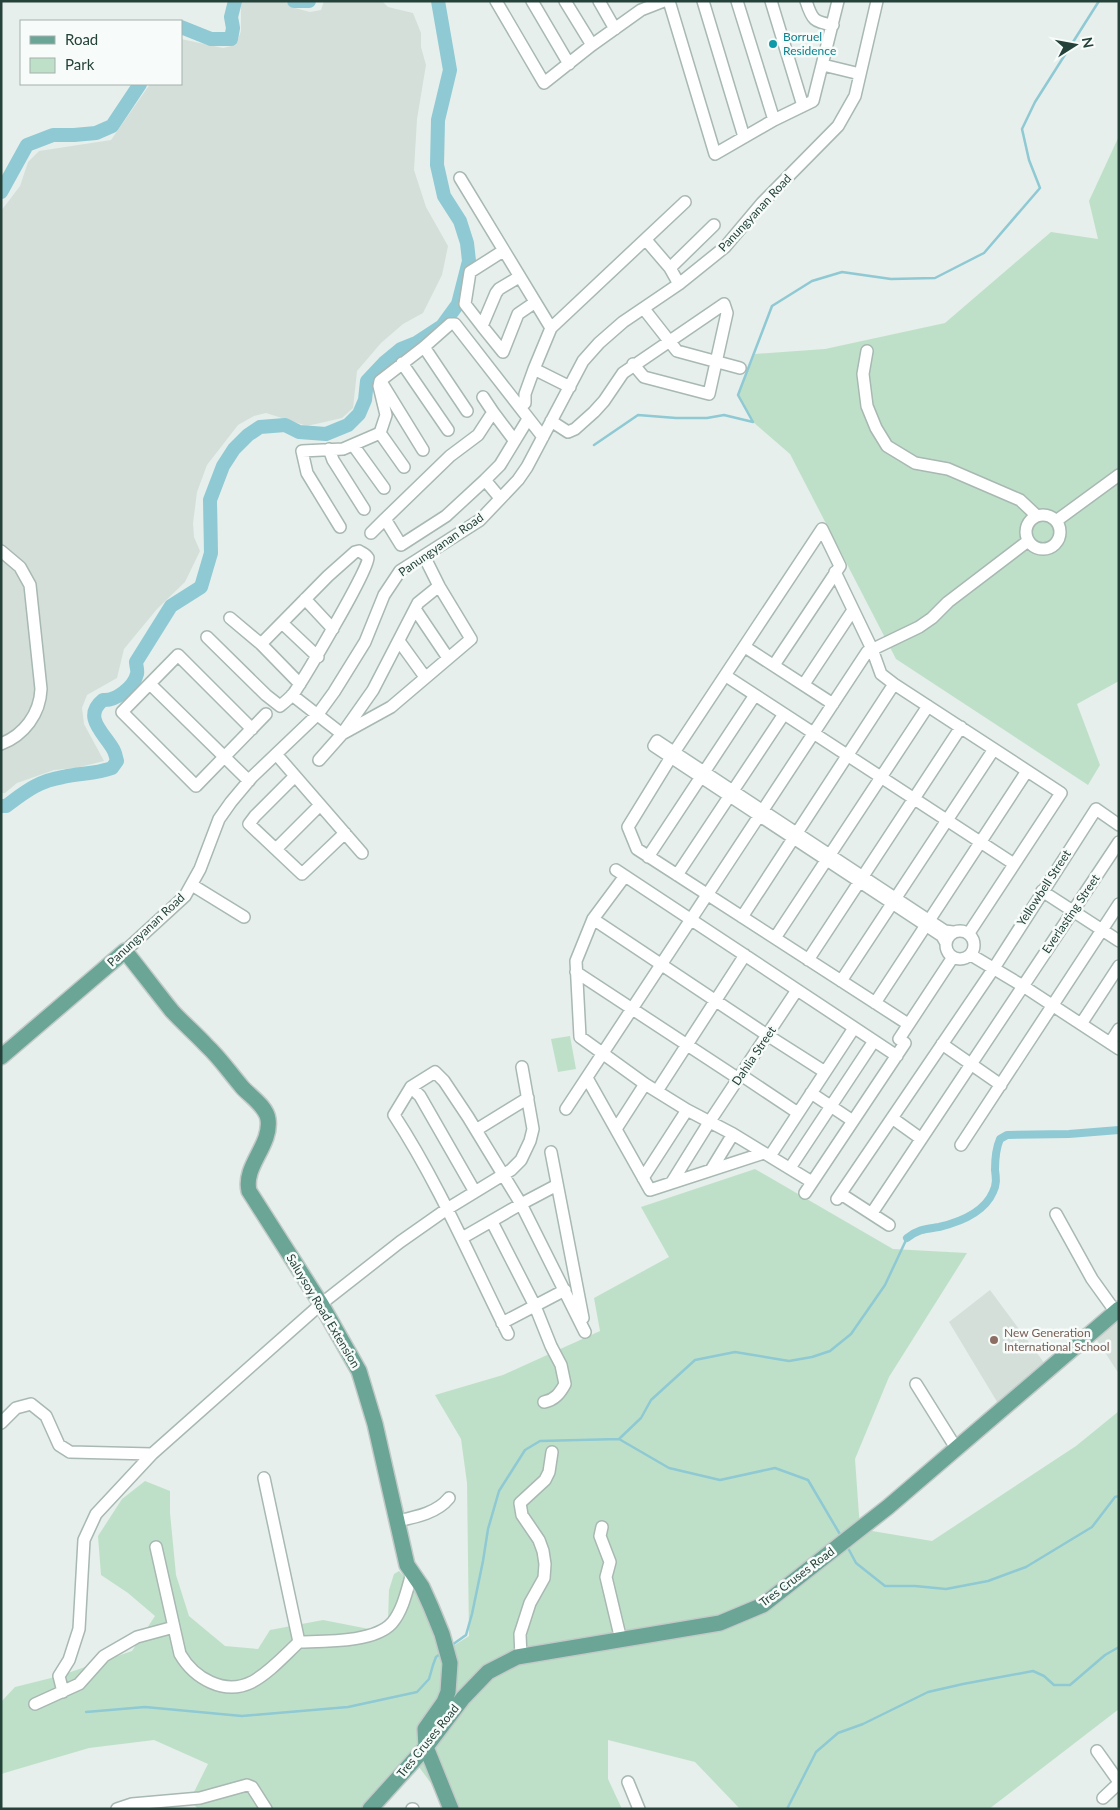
<svg xmlns="http://www.w3.org/2000/svg" width="1120" height="1810" viewBox="0 0 1120 1810" font-family="Lato,sans-serif">
<style>
.built{fill:#d4dfda}
.green{fill:#bfe0c8}
.lines{fill:none;stroke-linecap:round;stroke-linejoin:round}
.stream{stroke:#8ec9d4;stroke-width:2.5}
.canal{stroke:#8ec9d4;stroke-width:8}
.river{stroke:#8ec9d4;stroke-width:14}
.minor-casing{stroke:#a8b8b2;stroke-width:14}
.major-casing{stroke:#c2cac8;stroke-width:18}
.minor{stroke:#fff;stroke-width:11}
.major{stroke:#6aa596;stroke-width:15}
.culture-dot{fill:#0f9aa8;stroke:#f7fbf9;stroke-width:2}
.education-dot{fill:#8d6e63;stroke:#f7fbf9;stroke-width:2}
.labels{text-anchor:middle;stroke-width:5;stroke-linejoin:round;paint-order:stroke}
.culture-label{font-size:12px;fill:#0d838f;stroke:#f7fbf9;text-anchor:start}
.street-label{font-size:12px;fill:#24423a;stroke:#f7fbf9}
.education-label{font-size:12px;fill:#785e54;stroke:#f7fbf9;text-anchor:start}
</style>
<rect width="100%" height="100%" fill="#e6efeb"/>
<path class="built" d="M241,1H285L291,7L310,12L321,10L324,1H382L388,7L413,13L421,33V47L426,65L417,119L414,170L426,207L448,246L442,275L423,313L403,324L381,343L357,371L353,408L342,418L307,426L266,413L254,416L238,425L207,465L197,492L193,523L194,537L200,551L185,582L157,609L124,649L117,678L87,695L82,708L84,724L104,761L76,768L54,770L17,783L5,793H1V211L20,186L28,162L39,151L111,140L150,84H181V39L223,48L236,45L241,31Z
M990,1290L1045,1364L999,1405L949,1322Z
M1119,1317V1374L1095,1337Z"/>
<path class="green" d="M1119,136V681L1077,704L1100,765L1088,785L896,659L790,454L753,422L738,395L755,354L825,349L945,323L1051,232L1098,239L1089,201Z
M570,1036L576,1069L558,1072L551,1039Z
M755,1169L893,1249L967,1253L889,1377L855,1459L860,1529L932,1541L1076,1446L1119,1411V1709L989,1809H740L695,1762L608,1740V1779L622,1809H450L416,1763L379,1809H198L190,1800L208,1764L154,1740L89,1748L1,1774V1702L15,1687L59,1676L132,1651L155,1616L128,1593L101,1575L98,1536L122,1499L145,1481L170,1491V1513L176,1575L189,1616L225,1646L258,1649L270,1630L323,1620L369,1629L388,1621L389,1590L394,1574L399,1571L420,1593L442,1653L469,1636L467,1483L461,1439L435,1395L503,1375L600,1331L594,1298L669,1257L641,1207Z"/>
<g class="lines">
<path class="stream" d="M753,422L738,395L772,306L812,281L842,272L891,279L935,278L984,253L1040,188L1029,160L1022,129L1035,102L1099,1
M594,445L638,415L676,418H707L724,415L753,422
M619,1439L669,1468L720,1480L775,1468L808,1480L841,1536
M848,1548L856,1563L885,1586H915L946,1589L988,1581L1026,1567L1092,1527L1115,1497L1119,1496
M452,1645L466,1635L472,1614L483,1561L488,1529L499,1491L525,1450L540,1441L619,1439L641,1418L651,1400L695,1360L735,1352L789,1361L812,1357L830,1351L851,1334L885,1285L907,1238
M86,1712L145,1707L242,1716L348,1707L417,1692L429,1679L433,1665L436,1657L440,1654
M787,1809L816,1752L838,1733L863,1724L928,1692L963,1684L1033,1671L1044,1676L1054,1685H1070L1105,1655L1119,1647"/>
<path class="canal" d="M907,1238C918,1229 926,1229 939,1227C960,1222 984,1213 993,1192C997,1184 996,1178 995,1170C995,1159 996,1148 1000,1139L1007,1135L1069,1134L1119,1130"/>
<path class="river" d="M294,1H309
M181,27L211,39H231L233,28L231,17L235,1
M1,192L27,145L53,135H74L96,133L112,126L140,84
M1,806H6C25,792 38,781 63,777C80,773 96,774 112,768L117,761C116,757 115,752 113,749C104,733 82,717 103,700C116,701 134,687 137,674C138,671 136,665 136,662L171,606L201,587L211,553L210,500L223,466L234,449L248,435L260,427L285,425L299,432L326,434L348,425L359,414L365,400L367,381L384,363L401,349L416,343L442,326L458,304L469,261L467,243L460,221L444,196L437,165L438,120L450,70L438,1"/>
<defs>
<path id="minor" d="M496,1L544,83L592,45L641,10L664,1
M532,1L569,64
M565,1L592,45
M599,1L615,29
M669,1L715,154L774,120L813,101L838,1
M703,1L744,137
M737,1L774,120
M771,1L803,106
M806,1C812,20 814,22 833,25
M823,65L860,74
M460,178L551,328
M646,240L670,268L679,284
M670,268L714,225
M519,277L499,289L496,293L482,326L503,352L518,314L534,303
M644,309L677,351L740,368
M482,326L465,304L470,272L503,251
M424,347L467,411
M867,351L863,374L867,406L876,428L887,446L915,463L948,469L1020,500L1037,516
M402,363L448,430
M383,385L423,450
M570,387L534,369L551,328L685,202
M483,397L493,412
M525,403V394L534,369
M551,421L568,432L575,429L594,412L604,401L623,373L724,304L727,313L709,394L644,377L633,364
M380,433L404,467
M353,445L384,488
M329,449L333,460L364,509
M485,480L500,498
M1026 532a17 17 0 1 1 34 0a17 17 0 1 1-34 0Z
M385,519L450,456L478,435L493,412L514,440
M1056,521L1119,475
M340,527L307,473L302,451L343,449L380,433L386,415L379,386L380,381L424,347L450,324H455L543,437
M822,529L671,757L628,827L637,849L908,1024
M371,533L385,519L401,545L446,516L485,480L500,465L528,419
M1,551L20,567L30,585L41,689C40,714 24,735 1,744
M424,556L439,586
M835,572L872,649L881,674L894,684L1061,793L969,933
M305,599L333,629
M415,609L448,658
M230,618L261,644L300,684
M282,623L318,657
M207,637L266,695L280,706C285,702 290,698 294,693C304,678 370,568 368,558C366,554 362,553 359,551L355,552L328,576L261,644
M399,641L425,677
M745,647L833,704
M774,665L840,566L822,529
M726,676L1014,864
M150,684L249,781
M804,684L853,610
M292,695L342,734L391,707L471,639L439,586L418,603L373,690L342,734L319,760
M252,729L178,655L122,712L196,786L266,714
M276,754L362,853
M295,776L255,816L249,824L302,874L345,833
M276,849L320,805
M648,857L755,695
M616,870L897,1056
M677,875L784,714
M625,876L593,919L576,961L580,1037L645,1084L687,1110L733,1134L812,1182
M192,885L244,917
M1042,891L1119,941
M742,917L894,684
M593,919L767,1035L825,1072
M946 945a14 14 0 1 1 28 0a14 14 0 1 1-28 0Z
M775,938L928,706
M946,943L942,936L654,746L657,741L945,931L953,932
M125,951L185,896L200,869L219,819L231,802L252,777L318,714L334,692L365,642L384,595L400,571L480,520L518,480L527,467L583,361L599,343L623,322L679,284L725,247L762,203L838,126L855,96L877,1
M971,955L1023,986L1119,1049
M808,960L961,727
M576,972L739,1079
M841,981L994,749
M875,1003L1027,771
M1081,1024L1119,966
M899,1039L953,957
M1110,1043L1119,1029
M942,1044L1001,1085
M741,1075L798,1113
M587,1078L650,1190L764,1153
M411,1087L420,1096L475,1192
M657,1091L745,955
M811,1093L853,1121
M566,1109L867,652L919,627L932,618L948,602L1028,541
M892,1118L920,1138
M616,1129L645,1084
M476,1130L528,1098
M961,1145L1119,904
M551,1152L583,1318
M770,1156L854,1028
M790,1168L874,1041
M711,1170L733,1134
M643,1178L687,1110
M672,1182L710,1121L797,990
M805,1193L905,1043
M841,1194L889,1225
M837,1199L994,968L1096,809L1119,825
M872,1213L1119,842
M1056,1214L1092,1279L1115,1311
M492,1222L535,1306L551,1346L561,1365L565,1384C560,1393 555,1400 544,1402
M462,1238L521,1204L557,1185
M502,1323L565,1290
M508,1334C471,1260 439,1184 394,1115L411,1087L435,1072L444,1081L468,1117L521,1204L585,1332
M916,1384L956,1448
M1,1423L16,1408L31,1404L46,1416L59,1445L70,1452L152,1454
M264,1478L299,1642
M397,1521C416,1517 437,1513 449,1498
M602,1527L600,1536L610,1562L606,1577L621,1640
M156,1547L180,1654C194,1678 224,1696 252,1682C270,1672 284,1656 299,1642C324,1641 374,1643 392,1623C403,1610 407,1590 412,1573
M521,1657L520,1634L530,1603L544,1578L545,1564L543,1551L539,1540L522,1515L520,1503L545,1480L549,1472L552,1452
M63,1692L59,1676L69,1660L79,1629L84,1540L96,1514L152,1454L321,1304L400,1242L447,1209L511,1170L521,1160L530,1141L533,1129L522,1067
M35,1704L79,1684L104,1656L137,1637L174,1627
M1097,1751L1119,1782
M628,1782L639,1809
M1103,1798L1119,1783
M117,1809L132,1804L200,1798L247,1785L252,1787L266,1809
M412,1809H413"/>
<path id="major" d="M1,1057L125,951C141,971 156,991 172,1011C183,1023 196,1034 207,1046C220,1058 230,1073 242,1087C250,1096 266,1106 268,1119C272,1145 243,1166 249,1191L321,1304L359,1371L375,1424L407,1565L422,1587L431,1607L442,1634L450,1663L448,1692L444,1702L425,1729L426,1747L451,1809
M370,1809L426,1747L463,1698L488,1672L517,1657L720,1623L763,1605L888,1507L1119,1309"/>
</defs>
<use href="#minor" class="minor-casing"/>
<use href="#major" class="major-casing"/>
<use href="#minor" class="minor"/>
<use href="#major" class="major"/>
</g>
<circle class="culture-dot" cx="773" cy="44" r="5"/>
<circle class="education-dot" cx="994" cy="1340" r="5"/>
<g class="labels">
<g class="culture-label">
<text x="783" y="41">Borruel<tspan x="783" dy="14">Residence</tspan></text>
</g>
<g class="street-label">
<text transform="translate(755 213) rotate(-47)" y="4">Panungyanan Road</text>
<text transform="translate(441 545) rotate(-35)" y="4">Panungyanan Road</text>
<text transform="translate(1044 888) rotate(-57)" y="4">Yellowbell Street</text>
<text transform="translate(1071 914) rotate(-56)" y="4">Everlasting Street</text>
<text transform="translate(146 930) rotate(-43)" y="4">Panungyanan Road</text>
<text transform="translate(754 1056) rotate(-56)" y="4">Dahlia Street</text>
<text transform="translate(323 1311) rotate(59)" y="4">Saluysoy Road Extension</text>
<text transform="translate(797 1577) rotate(-37)" y="4">Tres Cruses Road</text>
<text transform="translate(428 1741) rotate(-51)" y="4">Tres Cruses Road</text>
</g>
<g class="education-label">
<text x="1004" y="1337">New Generation<tspan x="1004" dy="14">International School</tspan></text>
</g>
</g>
<rect width="1120" height="1810" fill="none" stroke="#24423a" stroke-width="5"/>
<rect x="20" y="20" width="162" height="65" fill="#f7fbf9" stroke="#a3b1ad"/>
<rect x="30" y="36" width="25" height="8" fill="#6aa596" stroke="#a3b1ad"/>
<text x="65" y="45" font-size="15" fill="#24423a">Road</text>
<rect x="30" y="58" width="25" height="15" fill="#bfe0c8" stroke="#a3b1ad"/>
<text x="65" y="70" font-size="15" fill="#24423a">Park</text>
<g transform="translate(1075 45) rotate(79)" stroke="#f7fbf9" stroke-width="4" paint-order="stroke">
<path d="M0-4L9 19L0 12L-9 19Z" fill="#24423a"/>
<text y="-8" font-size="14" font-weight="bold" text-anchor="middle" fill="#24423a">N</text>
</g>
</svg>
